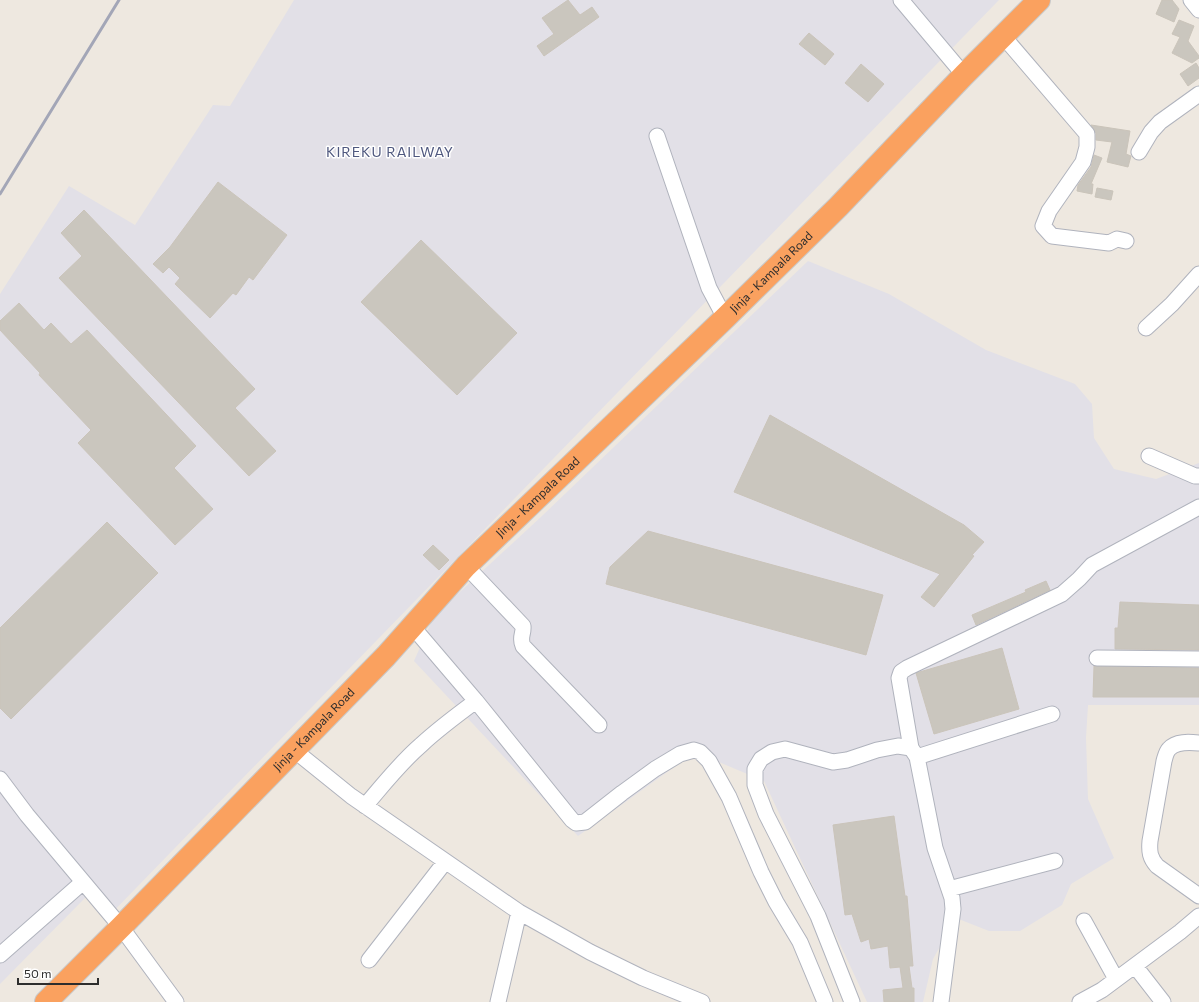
<svg xmlns="http://www.w3.org/2000/svg" width="1199" height="1002" viewBox="0 0 1199 1002" font-family="Commissioner,sans-serif">
<style>
.industrial{fill:#e2e0e7}
.building{fill:#cac6be;stroke:#cac4ba}
.lines{fill:none;stroke-linecap:round;stroke-linejoin:round}
.minor-casing{stroke:#b0b3bd;stroke-width:17}
.highway-casing{stroke:#c8c8c8;stroke-width:24}
.minor{stroke:#fff;stroke-width:15}
.highway{stroke:#faa15f;stroke-width:22}
.rail{stroke:#a3a6b7;stroke-width:3}
.labels{text-anchor:middle;stroke-width:3;stroke-linejoin:round;paint-order:stroke}
.street-label{font-size:12px;fill:#2d2d2d;stroke:#fff}
.quarter-label{font-size:14px;letter-spacing:1px;fill:#4e577e;stroke:#fff}
</style>
<rect width="100%" height="100%" fill="#eee8e0"/>
<path class="industrial" d="M294,0H999L105,920L87,896L0,984V294L69,186L135,225L213,105L230,106Z
M808,261L889,294L986,350L1075,384L1092,404L1094,438L1114,469L1156,479L1199,463V705H1088L1086,738L1088,799L1114,858L1071,884L1062,905L1020,931H989L956,918L933,959L923,1002H867L764,781L695,752L578,836L414,661L434,616L543,515Z"/>
<path class="building" d="M568,0L580,15L592,7L599,17L544,56L537,46L554,34L542,18Z
M1162,0H1172L1179,9L1174,22L1156,14Z
M1179,20L1194,26L1188,41L1199,56V58L1192,63L1172,53L1180,37L1172,34Z
M809,33L834,54L825,65L799,44Z
M1196,63L1199,68V78L1188,86L1180,74Z
M861,64L884,84L868,102L845,83Z
M1091,125L1130,131L1126,154L1131,156L1128,167L1107,162L1112,142L1096,140V133Z
M1094,155L1102,158L1091,184H1093L1092,194L1077,191L1078,185L1091,167Z
M218,182L287,235L253,280L249,277L236,295L233,293L210,318L175,284L180,278L169,267L163,273L153,264L170,247Z
M1097,188L1113,191L1111,200L1095,197Z
M84,210L255,389L235,408L276,451L249,476L59,278L82,256L61,233Z
M421,240L517,333L457,395L361,302Z
M19,303L44,330L51,323L71,344L87,330L196,446L174,468L213,509L175,545L78,443L91,430L39,375L40,373L0,330V321Z
M770,415L964,525L984,542L972,555L974,556L934,607L921,597L940,574L734,492Z
M107,522L158,573L11,719L0,708V628Z
M648,531L883,595L866,655L606,584L610,567Z
M433,545L449,560L439,570L423,555Z
M1046,581L1050,590L976,625L972,615L1026,592L1025,590Z
M1120,602L1199,605V650L1115,649V628H1118Z
M1002,648L1019,709L934,734L916,673Z
M1094,666L1199,668V697H1093Z
M894,816L905,896H907L913,966H909L912,988H914V1002H884L883,990L903,988L900,967L890,968L888,946L871,949L869,939L861,942L852,914L845,915L833,825Z"/>
<g class="lines">
<defs>
<path id="minor" d="M901,0L964,75
M1191,0L1199,10
M1003,36L1087,134V147L1083,162L1049,211L1043,226L1052,236L1109,243L1117,239L1126,241
M657,136L709,288L725,318
M1139,152L1151,132L1160,122L1199,94
M1146,328L1172,304L1199,274
M1149,456L1195,476H1199
M466,566L523,626C524,634 519,637 523,646L599,725
M412,626L476,701
M1097,658L1199,659
M1199,743C1189,742 1176,741 1169,749C1166,752 1165,758 1164,761L1150,841C1149,852 1150,858 1157,866L1199,896
M911,748L899,678L901,672L907,668L1062,594L1079,579L1092,565L1199,507
M294,750L351,796L519,912L590,952L643,978L702,1002
M0,779L27,815L121,927L176,1002
M365,806C383,785 400,763 421,745C438,729 457,715 476,701L572,820L576,823L585,822L622,793L655,769L680,754L694,750L700,752L709,761L729,797L761,872L776,902L800,942L825,1002
M949,889L1055,861
M1084,921L1116,979
M0,955L83,882
M369,960L445,862
M1135,966L1163,1002
M498,1002L519,912
M852,1002L818,916L766,814L755,785V769L761,759L772,752L785,749L833,762L847,760L877,750L898,746L911,748L917,757
M941,1002L953,909L952,898L935,848L917,757L1052,714
M1080,1002L1102,990L1180,932L1199,916"/>
<g id="highway">
<path id="s1" d="M46,1002L121,927L386,656L466,566L725,318L838,207L964,75L1039,0"/>
</g>
</defs>
<use href="#minor" class="minor-casing"/>
<use href="#highway" class="highway-casing"/>
<use href="#minor" class="minor"/>
<use href="#highway" class="highway"/>
<path class="rail" d="M0,194L119,0"/>
</g>
<g class="labels">
<g class="street-label">
<text dy="4" stroke="none"><textPath href="#s1" startOffset="1029">Jinja - Kampala Road</textPath></text>
<text dy="4" stroke="none"><textPath href="#s1" startOffset="705">Jinja - Kampala Road</textPath></text>
<text dy="4" stroke="none"><textPath href="#s1" startOffset="382">Jinja - Kampala Road</textPath></text>
</g>
<g class="quarter-label">
<text x="390" y="157">KIREKU RAILWAY</text>
</g>
</g>
<path d="M18 978v6h80v-6" fill="none" stroke="#2d2d2d" stroke-width="2"/>
<text x="24" y="978" font-size="12" fill="#2d2d2d" stroke="#ffffff" stroke-width="3" paint-order="stroke">50 m</text>
</svg>
